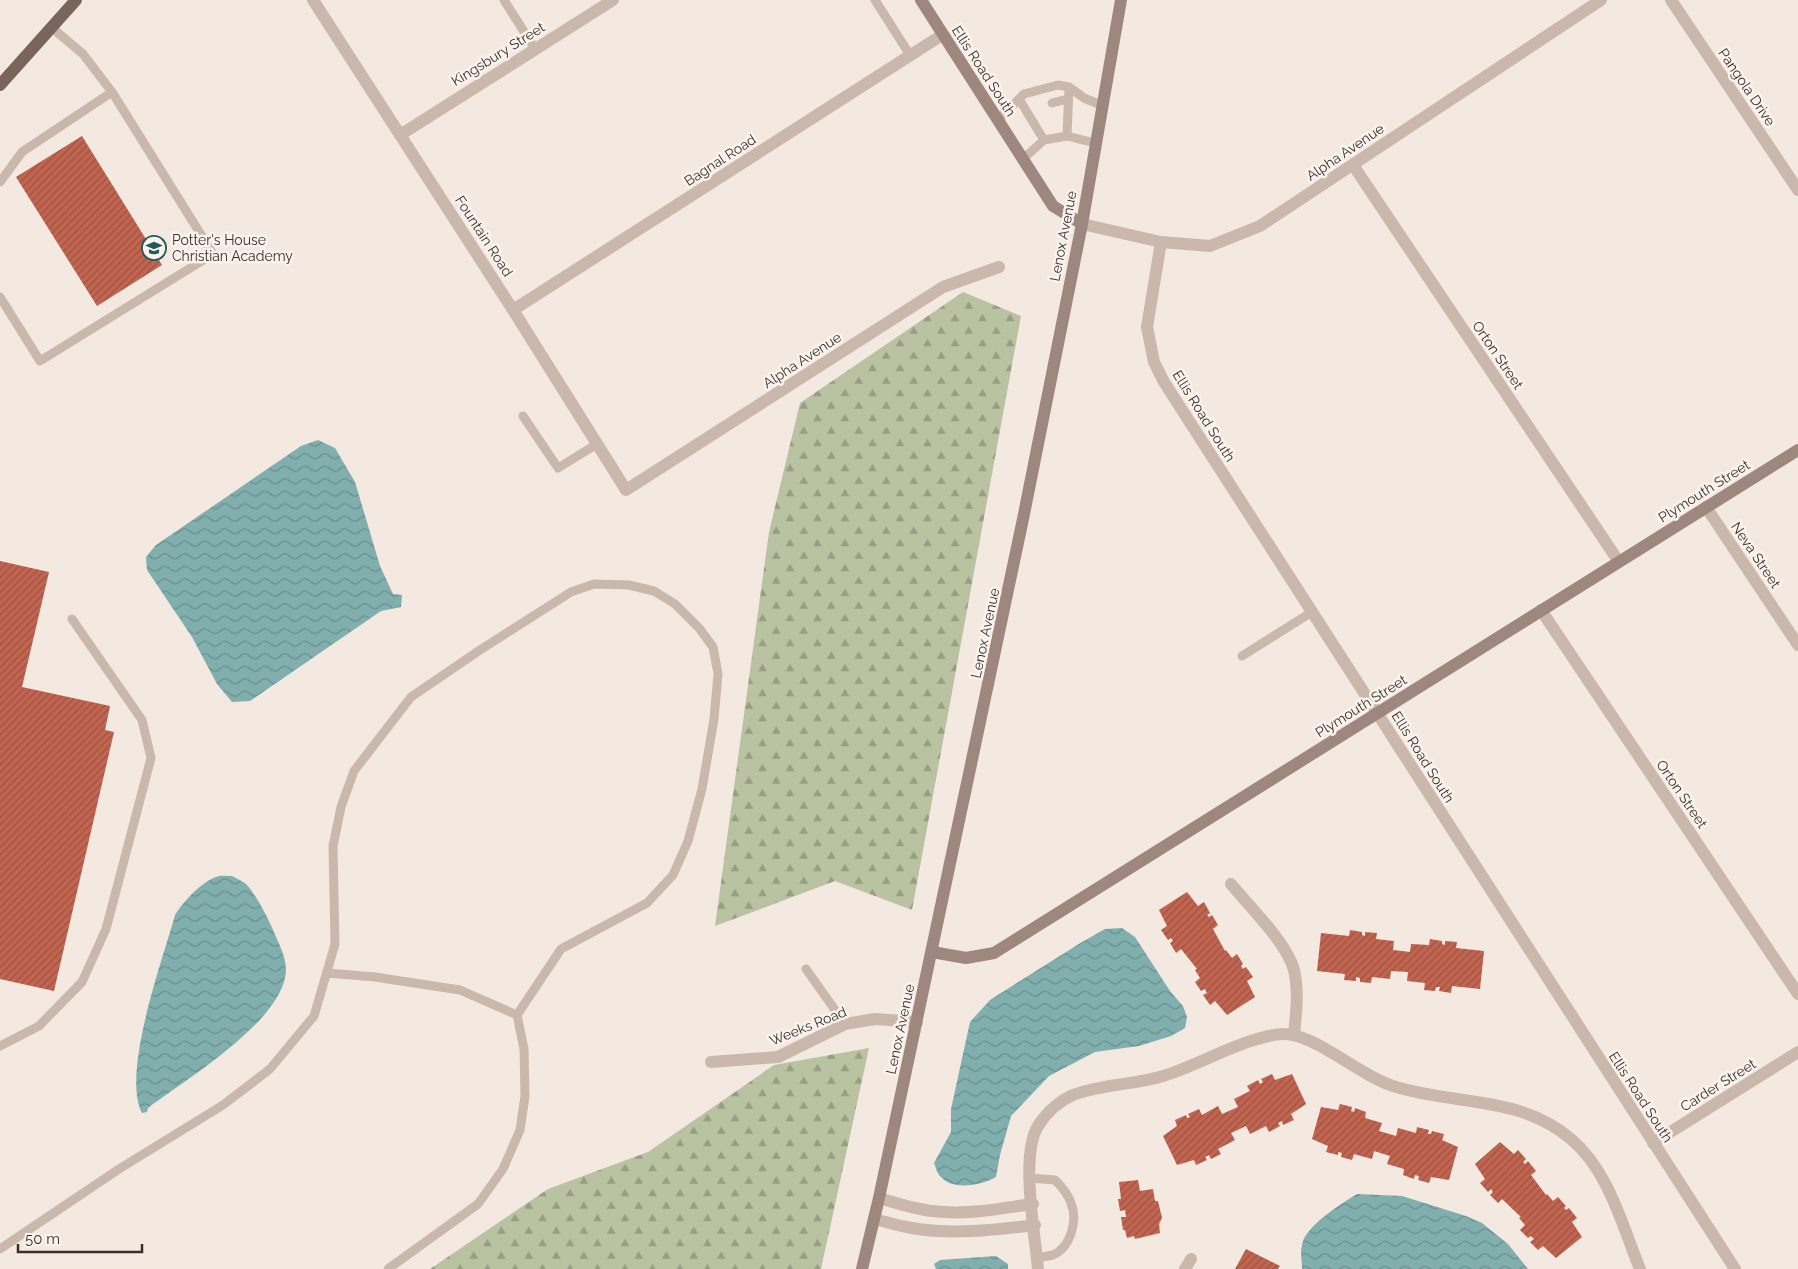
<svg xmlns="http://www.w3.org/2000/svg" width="1798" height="1269" viewBox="0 0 1798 1269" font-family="Raleway,sans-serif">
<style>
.forest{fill:url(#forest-firs)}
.water{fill:url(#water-waves)}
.building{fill:url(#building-hatch)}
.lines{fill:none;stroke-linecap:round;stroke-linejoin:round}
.lane{stroke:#cbb8ac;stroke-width:9}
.street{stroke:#cbb8ac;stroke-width:12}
.secondary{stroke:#9e877e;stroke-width:12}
.primary{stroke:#7a655d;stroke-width:12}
.labels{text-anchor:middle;stroke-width:5;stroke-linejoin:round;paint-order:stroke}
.street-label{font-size:14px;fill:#392e2b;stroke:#faf3ed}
.poi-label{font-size:14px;fill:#392e2b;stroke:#faf3ed;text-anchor:start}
</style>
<defs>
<pattern id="forest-firs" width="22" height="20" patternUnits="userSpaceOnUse" patternTransform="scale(1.25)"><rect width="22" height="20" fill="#b9c2a1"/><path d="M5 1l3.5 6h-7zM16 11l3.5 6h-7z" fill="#979e83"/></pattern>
<pattern id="water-waves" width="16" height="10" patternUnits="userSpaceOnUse" patternTransform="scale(1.25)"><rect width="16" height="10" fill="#80afae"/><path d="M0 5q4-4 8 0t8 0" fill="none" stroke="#6a8f8e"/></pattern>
<pattern id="building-hatch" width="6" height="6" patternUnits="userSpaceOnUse" patternTransform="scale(1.25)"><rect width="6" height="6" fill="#c16450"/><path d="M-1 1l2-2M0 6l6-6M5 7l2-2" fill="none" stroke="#9e5343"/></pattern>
</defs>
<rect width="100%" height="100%" fill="#f3e9e1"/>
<path class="forest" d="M963,292L1021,316L912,910L835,881L715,926L769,532L800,403Z
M869,1048L821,1269H430L548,1189L648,1152L774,1065Z"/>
<path class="water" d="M318,440L335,448L355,482L380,566L393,594L402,595L401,607L381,611L250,701L232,702L217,684L192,637L147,570L146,557L156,545L301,446Z
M232,876C236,878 242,881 246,884C255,893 268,918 273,930C278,942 286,956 286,970C285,1020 185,1080 148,1108L147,1112L142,1113C121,1073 163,959 175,915C184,901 200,883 216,877C221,875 227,876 232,876Z
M1122,928L1135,937L1170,991L1183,1006L1187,1017L1185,1028L1171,1036L1139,1046L1095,1052L1049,1076L1011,1116L1000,1155L996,1177C982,1185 953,1191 941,1177C937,1174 936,1167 934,1163L951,1132V1109L970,1022L990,1000L1082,942L1105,929Z
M1357,1194L1402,1196L1466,1216L1482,1223L1508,1244L1528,1269H1302C1302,1261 1300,1252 1302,1245C1305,1226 1341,1204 1357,1194Z
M996,1256L1008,1264V1269H936L934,1264L940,1260Z"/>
<path class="building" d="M82,136L162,265L97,306L16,177Z
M0,561L49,572L22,687L110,706L105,730L114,732L54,991L0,979Z
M1187,892L1198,906L1204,902L1210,913L1207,915L1209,917L1212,915L1218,925L1213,929L1225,951L1226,950L1232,958L1237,954L1243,964L1241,966L1243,969L1246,967L1253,977L1247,981L1255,997L1227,1015L1215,1001L1210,1005L1203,995L1207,993L1205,989L1201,991L1195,982L1200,978L1195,970L1197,969L1181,949L1176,953L1170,943L1173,941L1171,938L1168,940L1161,930L1167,926L1159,910Z
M1350,930L1362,932V935L1365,936V932L1377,933L1376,939L1394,941L1393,950L1410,952L1411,944L1429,945L1430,939L1442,941V944L1445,945V941L1457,942L1456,948L1484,951L1480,989L1452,986L1451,993L1439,991L1440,987H1436L1435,991L1424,990L1425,983L1407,981L1408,972L1391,971L1390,979L1372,977L1371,983L1360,982V978L1356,977V981L1344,980L1345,974L1317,971L1321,933L1349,936Z
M1272,1074L1275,1080L1292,1074L1306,1104L1291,1114L1294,1120L1283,1125L1282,1121L1278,1123L1280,1126L1269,1132L1266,1126L1250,1134L1246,1126L1231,1133L1235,1140L1218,1149L1221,1154L1211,1159L1209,1155L1205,1157L1207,1160L1196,1165L1194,1160L1177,1165L1163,1136L1177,1126L1175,1120L1186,1115L1187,1118L1190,1117L1188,1114L1199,1109L1202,1115L1218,1106L1222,1114L1238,1107L1234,1099L1250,1091L1247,1086L1258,1080L1260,1084L1263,1082L1261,1079Z
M1340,1104L1352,1107L1351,1111L1354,1112L1355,1108L1366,1112L1365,1118L1382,1123L1379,1131L1396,1136L1398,1128L1416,1133L1417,1127L1429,1130L1428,1134H1431L1432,1131L1444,1134L1442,1140L1458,1147L1449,1180L1431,1177L1429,1183L1418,1180L1419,1176L1415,1175L1414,1179L1403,1175L1404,1169L1387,1164L1390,1156L1374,1151L1372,1159L1354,1154L1352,1160L1341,1157L1342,1153L1338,1152V1155L1326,1152L1328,1146L1312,1139L1321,1107L1338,1110Z
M1500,1142L1514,1154L1518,1150L1526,1159L1523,1162L1525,1164L1528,1161L1536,1171L1531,1175L1546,1195L1547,1194L1553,1201L1558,1197L1566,1206L1564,1208L1566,1210L1569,1208L1577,1218L1572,1222L1582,1237L1556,1258L1543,1246L1538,1250L1530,1242L1534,1239L1531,1236L1528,1238L1520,1230L1525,1225L1519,1218L1521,1217L1502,1199L1498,1203L1490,1195L1493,1192L1491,1189L1488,1192L1480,1183L1485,1179L1475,1164Z
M1138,1180L1140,1191L1153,1189L1155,1201H1158L1162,1218L1159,1224L1160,1233L1135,1239L1134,1236L1127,1238L1125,1230H1123L1121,1217H1126L1125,1210L1120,1211L1118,1199H1121L1119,1182Z
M1246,1249L1280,1266L1278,1269H1235Z"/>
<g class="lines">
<path class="lane" d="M504,0L535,49
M875,0L910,55
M1019,99L1044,140L1023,159
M1052,103L1068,99
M998,120L1024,94L1058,85L1069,87L1084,98L1101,105
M1067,136L1069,87
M1044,140L1067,136L1095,143
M0,182L22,152L112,92L83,54L51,27
M0,297L40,361L213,254L112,92
M523,416L558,468L597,444
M1242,656L1312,612
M806,969L845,1024
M0,1046L39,1026L82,982L106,929L151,758L142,720L72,619
M1030,1178L1055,1180C1062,1187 1068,1194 1071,1203C1078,1220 1071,1247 1053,1255C1048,1256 1042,1257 1037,1258
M0,1249L119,1169L223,1105L270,1069L314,1016L335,944L333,846L341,807L354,771L411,697L480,650L571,592L594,584L629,585L654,591L675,604L699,628L713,647L718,674L714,719L702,789L688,841L673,875L647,903L561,949L517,1015L460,990L375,977L327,973
M388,1269L478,1204L503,1169L520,1130L525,1096L524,1049L517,1015"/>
<path class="street" d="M313,0L513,310L626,490L943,287L999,267
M1671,0L1798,190
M400,135L613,0
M1353,165L1619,562
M1082,224L1161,242L1210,246L1260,226L1601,0
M1161,242L1147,327L1154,362L1164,382L1735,1269
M513,310L942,35
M1706,507L1798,645
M1541,610L1798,994
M1231,884C1249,906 1287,943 1294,970C1299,991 1296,1015 1294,1035
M711,1062L778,1057L845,1024L875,1019L917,1022
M1653,1143L1798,1052
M879,1198C900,1204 921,1211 944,1212C973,1214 1003,1208 1033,1204
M874,1219C887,1222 899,1226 912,1228C952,1235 994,1230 1035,1225
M1038,1269C1035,1234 1020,1155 1038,1126C1046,1113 1059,1101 1073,1095C1102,1084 1134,1085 1163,1076C1200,1065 1246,1036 1283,1034C1314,1033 1360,1076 1393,1086C1455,1106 1517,1094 1571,1139C1609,1171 1622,1225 1640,1269
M1185,1269L1191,1259"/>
<path class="secondary" d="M921,0L1053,206L1082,224
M932,952L966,958L994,953L1798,450
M862,1269L879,1198L1023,519L1082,224L1121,0"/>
<path class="primary" d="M0,85L76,0"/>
</g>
<defs>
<symbol id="school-ring" viewBox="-11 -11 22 22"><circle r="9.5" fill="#faf3ed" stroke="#215a5a" stroke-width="1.5"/><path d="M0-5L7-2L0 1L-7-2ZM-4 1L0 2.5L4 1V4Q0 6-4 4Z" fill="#215a5a"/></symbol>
</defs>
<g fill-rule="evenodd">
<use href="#school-ring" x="140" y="234" width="28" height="28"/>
</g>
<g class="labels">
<g class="street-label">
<text transform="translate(498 54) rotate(-32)" y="5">Kingsbury Street</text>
<text transform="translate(984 71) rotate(57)" y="5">Ellis Road South</text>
<text transform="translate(1747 87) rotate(56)" y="5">Pangola Drive</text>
<text transform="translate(1345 152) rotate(-34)" y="5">Alpha Avenue</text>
<text transform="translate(720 160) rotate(-33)" y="5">Bagnal Road</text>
<text transform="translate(484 236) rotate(57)" y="5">Fountain Road</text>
<text transform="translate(1063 236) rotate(-79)" y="5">Lenox Avenue</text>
<text transform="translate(1498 355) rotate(56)" y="5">Orton Street</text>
<text transform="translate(802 360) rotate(-33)" y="5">Alpha Avenue</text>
<text transform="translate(1204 416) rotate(58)" y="5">Ellis Road South</text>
<text transform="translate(1704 491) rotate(-32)" y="5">Plymouth Street</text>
<text transform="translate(1756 555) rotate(56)" y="5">Neva Street</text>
<text transform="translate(985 633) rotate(-78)" y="5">Lenox Avenue</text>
<text transform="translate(1361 706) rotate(-32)" y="5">Plymouth Street</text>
<text transform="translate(1423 757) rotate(58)" y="5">Ellis Road South</text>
<text transform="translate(1682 794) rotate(56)" y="5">Orton Street</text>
<text transform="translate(808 1026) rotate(-22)" y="5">Weeks Road</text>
<text transform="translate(900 1029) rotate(-78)" y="5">Lenox Avenue</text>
<text transform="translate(1718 1085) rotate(-32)" y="5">Carder Street</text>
<text transform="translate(1641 1097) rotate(57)" y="5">Ellis Road South</text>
</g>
<g class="poi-label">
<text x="172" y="245">Potter's House<tspan x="172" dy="16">Christian Academy</tspan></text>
</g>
</g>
<path d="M18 1244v8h124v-8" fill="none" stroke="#392e2b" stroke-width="2.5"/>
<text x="25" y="1244" font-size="15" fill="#392e2b" stroke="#faf3ed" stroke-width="4" paint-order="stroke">50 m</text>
</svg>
